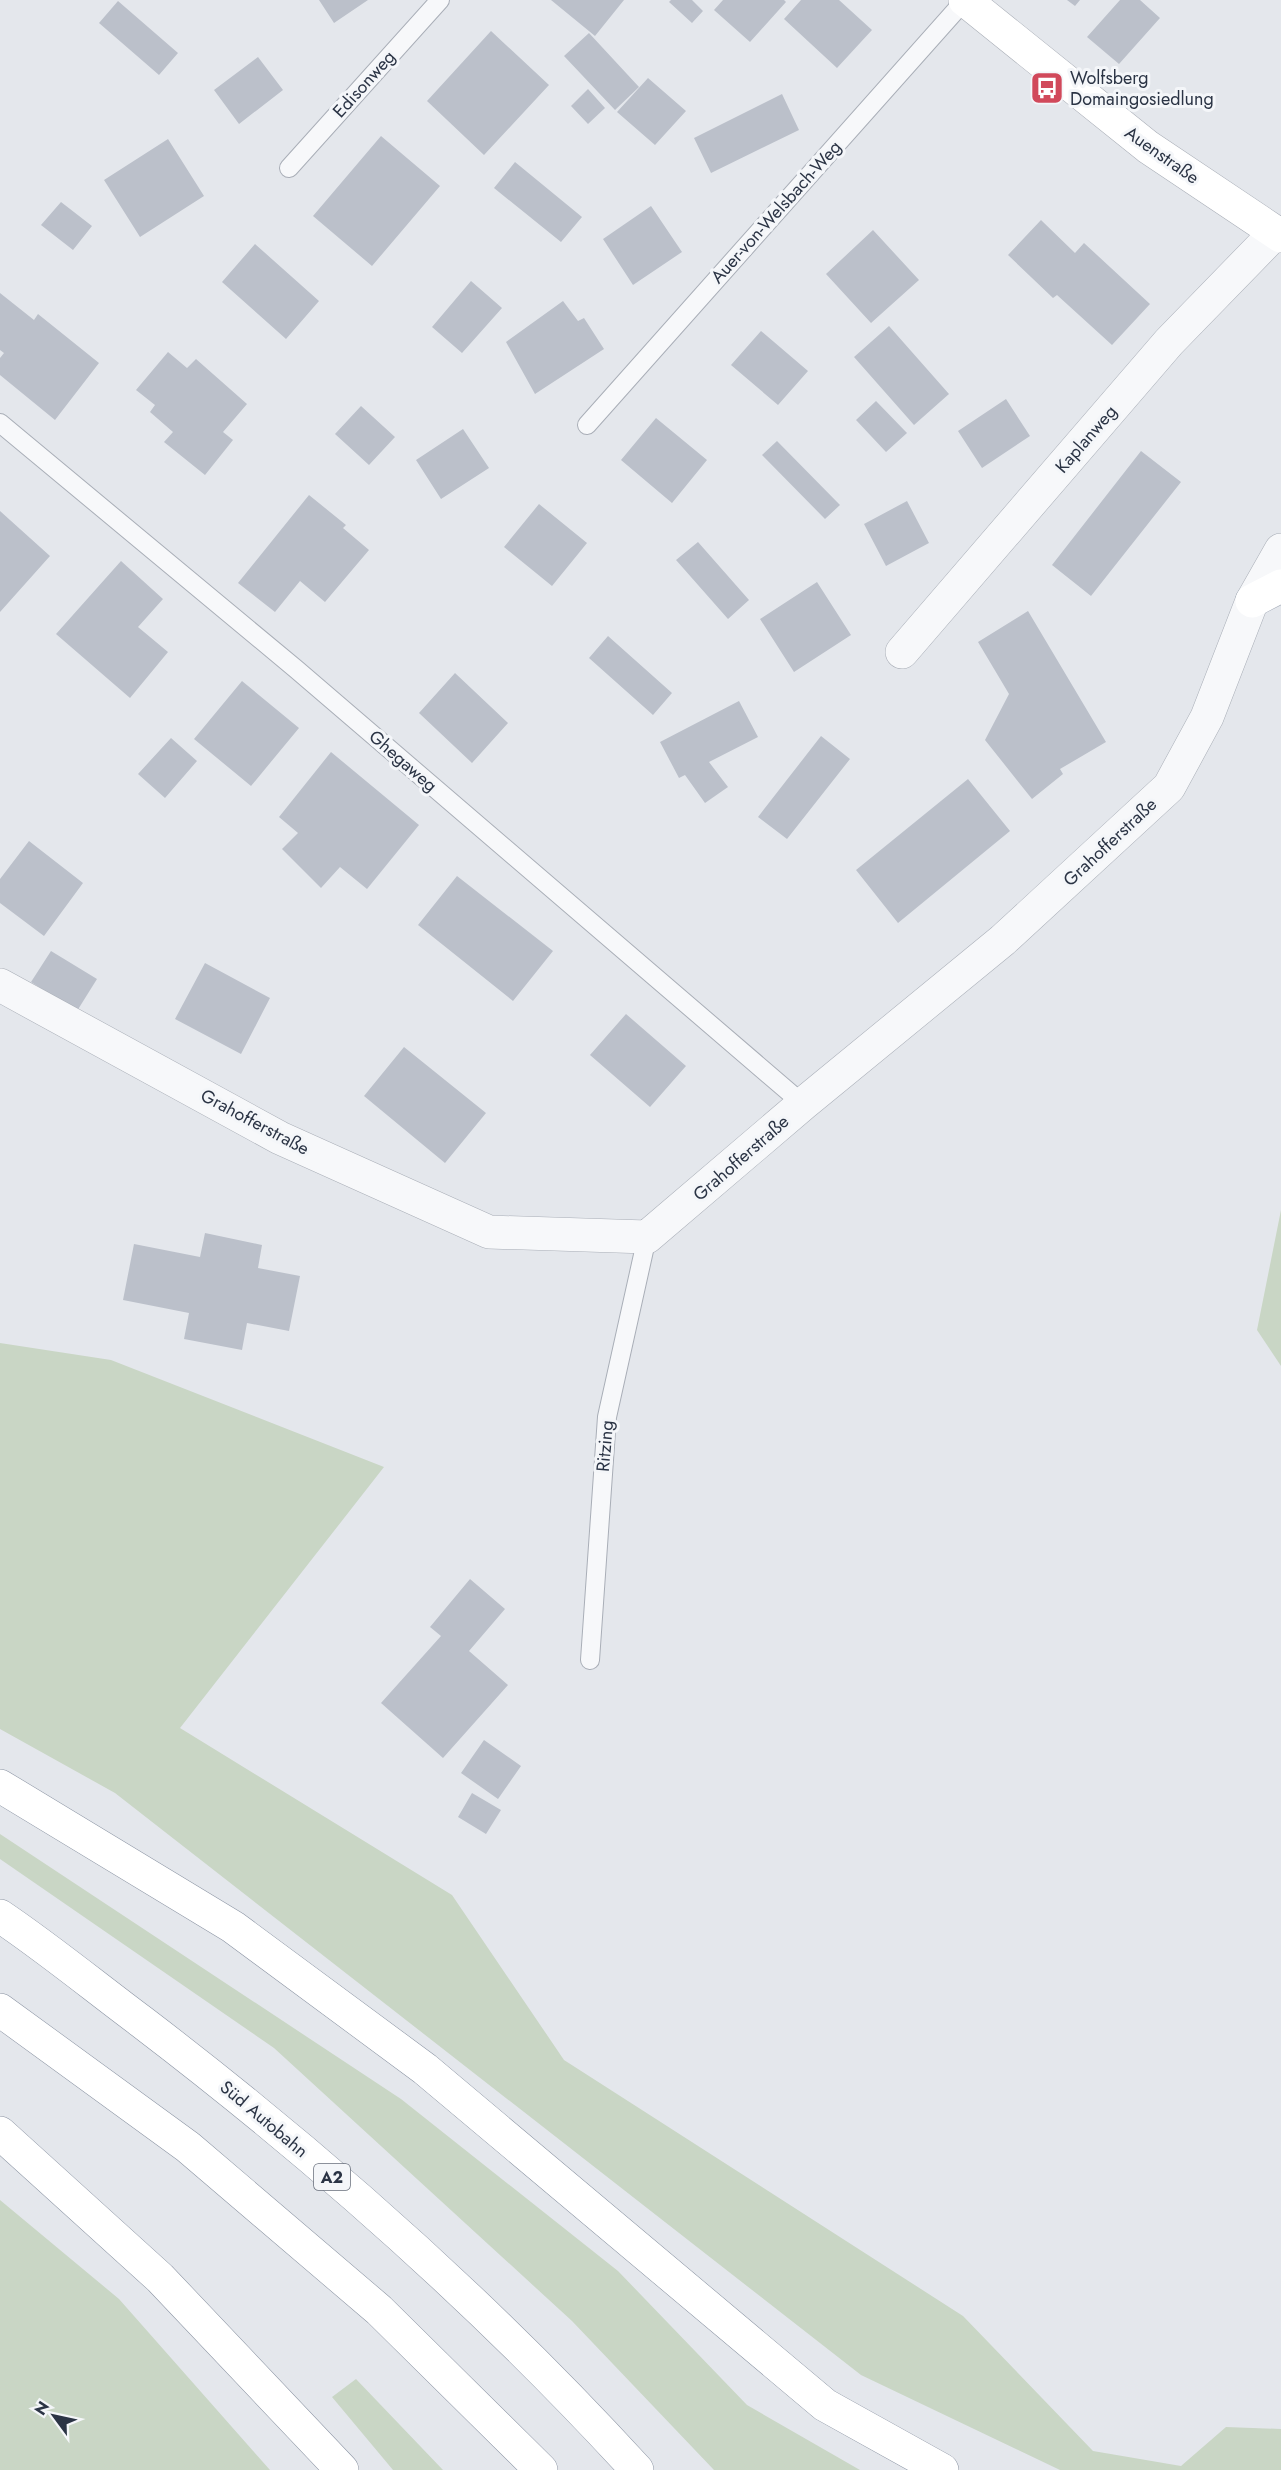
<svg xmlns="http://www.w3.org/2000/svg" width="1281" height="2470" viewBox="0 0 1281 2470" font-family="Jost,sans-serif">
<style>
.green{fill:#c9d6c5}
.building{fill:#bbc0ca}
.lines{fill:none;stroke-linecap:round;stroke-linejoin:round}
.lane-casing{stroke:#a9aeb7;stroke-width:20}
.street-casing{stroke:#a9aeb7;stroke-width:34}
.secondary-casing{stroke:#a9aeb7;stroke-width:34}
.primary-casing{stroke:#a3abb8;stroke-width:34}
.highway-casing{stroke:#8b94a3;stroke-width:34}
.lane{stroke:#f7f8fa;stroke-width:18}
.street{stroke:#f7f8fa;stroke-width:33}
.secondary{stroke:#fff;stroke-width:33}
.primary{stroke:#fff;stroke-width:33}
.highway{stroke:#fff;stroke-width:33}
.labels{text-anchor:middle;stroke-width:6;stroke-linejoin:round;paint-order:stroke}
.shield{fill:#f4f6f9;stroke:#676e7b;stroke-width:1.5}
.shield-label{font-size:16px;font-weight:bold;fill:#2b3445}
.poi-label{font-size:18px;fill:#2b3445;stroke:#f4f6f9;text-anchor:start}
.street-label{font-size:18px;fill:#2b3445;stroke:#f4f6f9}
</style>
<rect width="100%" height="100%" fill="#e4e7ec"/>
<path class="green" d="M1281,1210V1366L1257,1330Z
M0,1343L111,1360L384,1467L180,1728L452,1895L564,2060L963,2316L1093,2451L1181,2466L1226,2427L1281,2429V2470H1060L861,2375L115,1793L0,1729Z
M0,1834L401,2099L618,2271L747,2405L860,2470H714L572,2321L274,2048L0,1859Z
M0,2200L119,2299L270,2470H0Z
M356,2379L443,2470H393L332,2397Z"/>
<path class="building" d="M319,0H368L334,23Z
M551,0H624L595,36Z
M671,0H692L703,11L692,23L669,2Z
M723,0H784L786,2L750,42L714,10Z
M801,0H839L872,30L837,68L784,19Z
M1067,0H1080L1075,6Z
M1120,0H1140L1160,18L1119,64L1087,37Z
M118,1L178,53L159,75L99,23Z
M491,31L549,85L484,155L427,101Z
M589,33L639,87L615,110L564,56Z
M258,57L283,90L239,124L214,90Z
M648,78L686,111L655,145L617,112Z
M588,89L605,108L588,124L571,106Z
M782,94L799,130L711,173L694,138Z
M381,136L440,186L372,266L313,216Z
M168,139L204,196L140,237L104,180Z
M515,162L582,217L561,242L494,188Z
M61,202L92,226L73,250L41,225Z
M651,206L682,252L633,285L603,239Z
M1041,220L1075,253L1084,243L1150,304L1112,345L1057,295L1053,298L1008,255Z
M873,230L919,280L871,323L826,274Z
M255,244L319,301L286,339L222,282Z
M471,281L502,308L462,353L432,327Z
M0,293L34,320L38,314L99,363L55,420L0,375V358L4,353L0,350Z
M563,301L578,321L584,318L604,349L535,394L506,342Z
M889,326L949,394L914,425L854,357Z
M761,331L808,371L778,405L731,365Z
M168,352L187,368L196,359L247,404L223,432L233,440L205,475L164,442L173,432L150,412L155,405L136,390Z
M1006,399L1030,436L982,468L958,431Z
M876,401L907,433L886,452L856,420Z
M361,406L395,437L369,465L335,434Z
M656,418L707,460L672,503L621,460Z
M463,429L489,468L441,499L416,460Z
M777,441L840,505L825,519L762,455Z
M1141,451L1181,482L1091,596L1052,565Z
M309,495L346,525L343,528L369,550L325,602L300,581L275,612L238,583Z
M907,501L929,543L886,566L864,524Z
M539,504L587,543L552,586L504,547Z
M0,511L50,556L0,612Z
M698,542L749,600L728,619L676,560Z
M121,561L163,599L138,627L168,652L130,698L56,634Z
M817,582L851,635L794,672L760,619Z
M1028,611L1106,742L1060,769L1063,774L1032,799L985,740L1009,694L978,642Z
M608,636L672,693L653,715L589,658Z
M455,673L508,723L472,763L419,713Z
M242,681L299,728L251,786L194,739Z
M739,701L758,737L709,762L728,787L705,803L685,775L679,778L660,742Z
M821,736L850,759L787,839L758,817Z
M171,738L197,761L165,798L138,774Z
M331,752L419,825L367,889L340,867L321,888L282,849L298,833L279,817Z
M968,779L1010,831L898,923L856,870Z
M29,841L83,883L44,936L0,903V879Z
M457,876L553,951L513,1001L418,925Z
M51,951L97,979L77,1011L31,982Z
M205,963L270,998L241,1054L175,1019Z
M626,1014L686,1066L650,1107L590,1055Z
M404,1047L486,1113L445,1163L364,1096Z
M205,1233L262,1245L258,1268L300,1276L289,1331L247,1323L242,1350L184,1339L189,1313L123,1300L134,1244L200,1257Z
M470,1579L505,1609L469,1651L508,1685L443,1758L381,1703L441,1636L430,1627Z
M484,1740L521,1766L498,1799L461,1773Z
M472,1793L501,1810L486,1834L458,1817Z"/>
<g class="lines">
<defs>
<path id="lane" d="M289,168L440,0
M0,423L296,669L803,1104
M587,425L965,0
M590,1660L607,1417L647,1237"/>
<path id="street" d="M902,652L1169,342L1276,232
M0,985L280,1138L489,1232L647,1237L803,1104L1003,940L1169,787L1207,717L1252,601L1281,550"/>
<path id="secondary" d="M965,0L1148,147L1281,236"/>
<path id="primary" d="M1252,601L1281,586"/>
<path id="highway" d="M0,1786L233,1927L425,2069L825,2405L942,2470
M0,1916C49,1949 95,1987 142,2022C319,2157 487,2306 637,2470
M0,2010L188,2147L379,2310L541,2470
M0,2133L160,2278L342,2470"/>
</defs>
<use href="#lane" class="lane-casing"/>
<use href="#street" class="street-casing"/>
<use href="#secondary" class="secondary-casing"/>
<use href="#primary" class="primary-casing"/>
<use href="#highway" class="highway-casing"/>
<use href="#lane" class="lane"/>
<use href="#street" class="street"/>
<use href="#secondary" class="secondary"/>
<use href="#primary" class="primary"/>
<use href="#highway" class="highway"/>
</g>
<defs>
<symbol id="bus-square" viewBox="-11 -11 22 22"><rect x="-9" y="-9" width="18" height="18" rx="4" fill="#d1495b" stroke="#f4f6f9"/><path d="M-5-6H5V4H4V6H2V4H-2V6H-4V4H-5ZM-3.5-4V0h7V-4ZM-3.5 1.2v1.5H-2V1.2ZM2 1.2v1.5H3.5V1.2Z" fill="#fff"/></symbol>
</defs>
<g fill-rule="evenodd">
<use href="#bus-square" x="1028" y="69" width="38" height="38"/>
</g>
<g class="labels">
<rect class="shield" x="314" y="2164" width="36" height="26" rx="4.5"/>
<g class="shield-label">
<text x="332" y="2183">A2</text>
</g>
<g class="poi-label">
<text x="1070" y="84">Wolfsberg<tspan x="1070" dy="21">Domaingosiedlung</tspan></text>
</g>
<g class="street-label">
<text transform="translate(364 84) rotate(-48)" y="6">Edisonweg</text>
<text transform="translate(1162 155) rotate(35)" y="6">Auenstraße</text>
<text transform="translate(776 212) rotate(-48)" y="6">Auer-von-Welsbach-Weg</text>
<text transform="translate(1086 439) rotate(-49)" y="6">Kaplanweg</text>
<text transform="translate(403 761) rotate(41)" y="6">Ghegaweg</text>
<text transform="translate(1110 842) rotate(-43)" y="6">Grahofferstraße</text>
<text transform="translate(255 1122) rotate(28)" y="6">Grahofferstraße</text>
<text transform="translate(741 1158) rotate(-41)" y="6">Grahofferstraße</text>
<text transform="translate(605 1446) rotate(-85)" y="6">Ritzing</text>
<text transform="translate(264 2119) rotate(40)" y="6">Süd Autobahn</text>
</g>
</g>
<g transform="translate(54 2416) rotate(303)" stroke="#f4f6f9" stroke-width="4.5" paint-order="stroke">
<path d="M0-4.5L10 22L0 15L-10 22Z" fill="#2b3445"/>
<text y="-9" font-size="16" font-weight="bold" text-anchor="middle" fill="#2b3445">N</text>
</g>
</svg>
